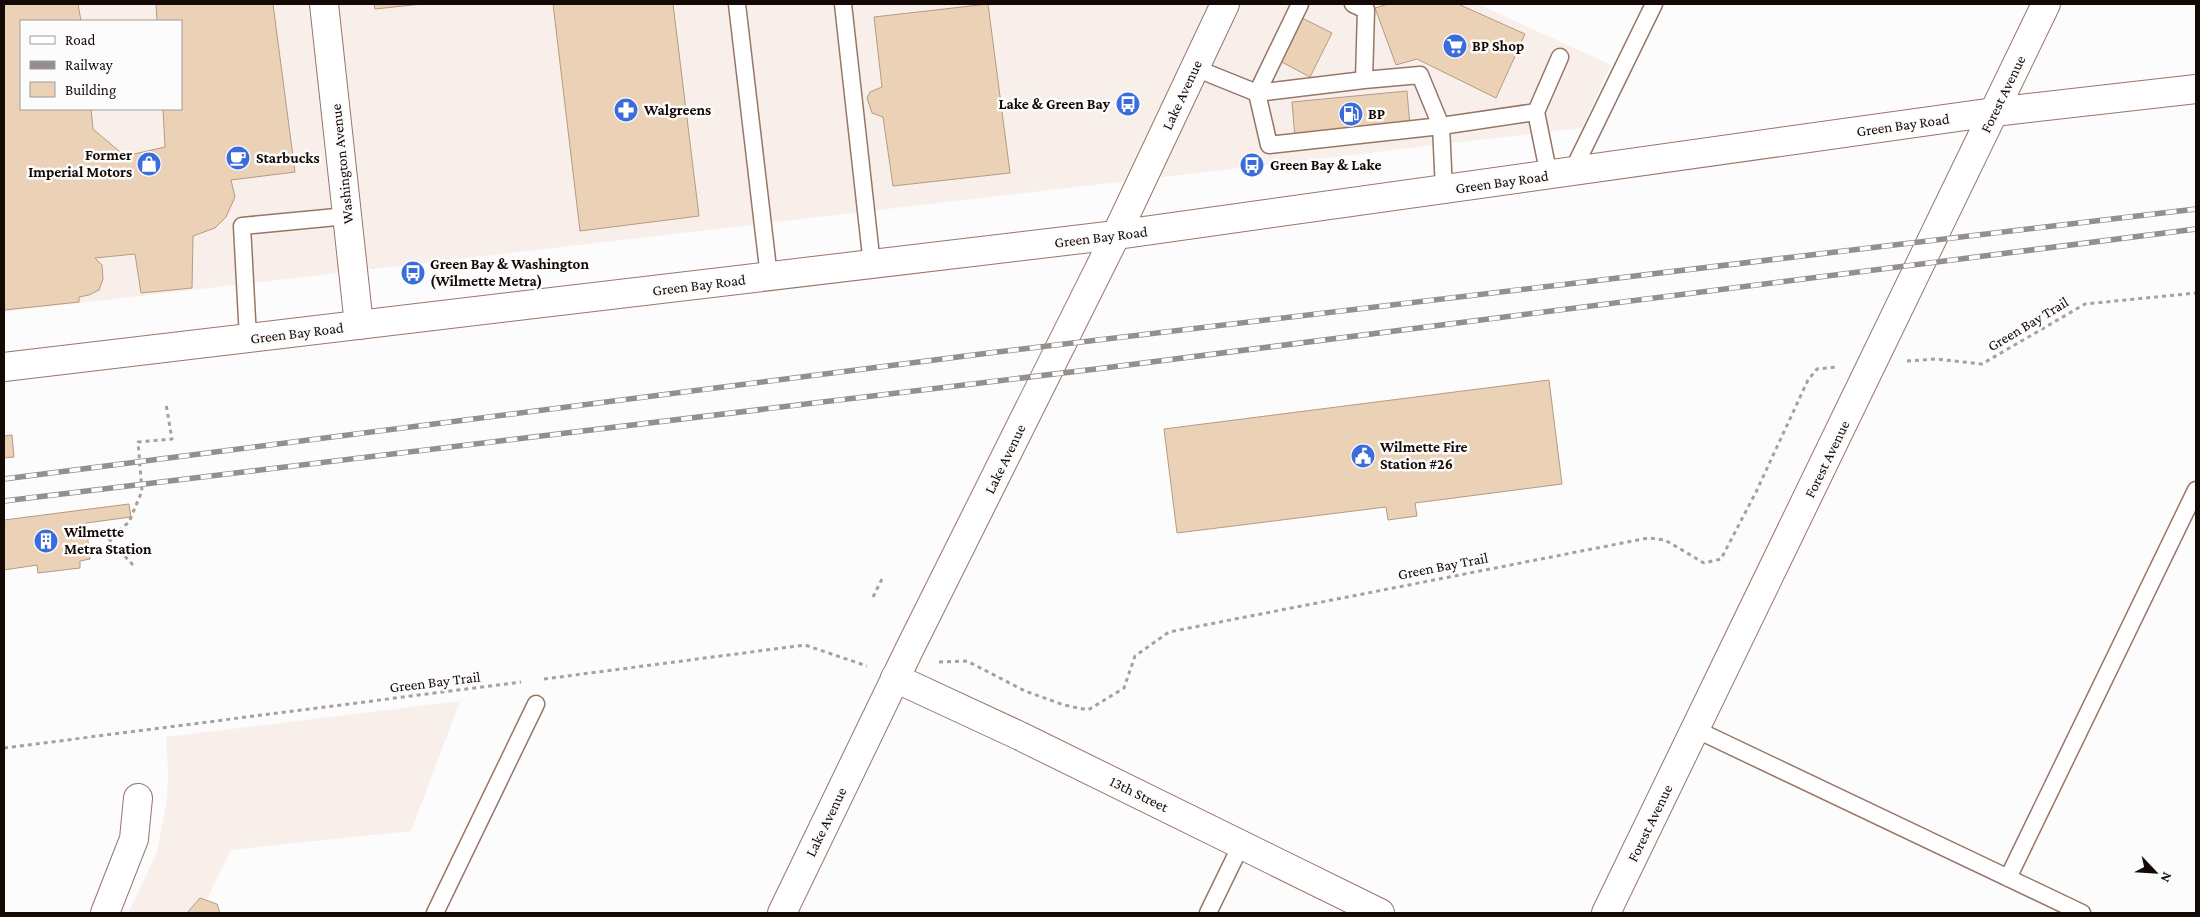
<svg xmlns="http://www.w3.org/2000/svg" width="2200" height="917" viewBox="0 0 2200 917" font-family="'Crimson Pro',serif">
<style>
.built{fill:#f8efeb;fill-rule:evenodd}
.building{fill:#ebd1b5;stroke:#b59b81}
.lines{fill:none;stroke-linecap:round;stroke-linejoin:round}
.lane-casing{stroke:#987667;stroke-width:19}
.street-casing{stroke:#987667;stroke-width:30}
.secondary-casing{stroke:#987667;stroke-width:30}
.path{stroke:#a5a19f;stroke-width:3;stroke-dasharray:4 4;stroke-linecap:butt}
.lane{stroke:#fff;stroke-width:16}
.street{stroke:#fff;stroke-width:28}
.secondary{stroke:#fff;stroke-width:28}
.rail-casing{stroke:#948f8d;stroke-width:5.5}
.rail{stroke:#fcfcfc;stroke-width:4;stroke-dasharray:11;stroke-linecap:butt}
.labels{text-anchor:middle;stroke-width:5;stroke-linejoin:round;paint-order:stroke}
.poi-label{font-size:15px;font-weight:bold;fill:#150905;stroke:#fcfcfc;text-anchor:start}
.street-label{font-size:15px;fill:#150905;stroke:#fcfcfc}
</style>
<rect width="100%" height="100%" fill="#fcfcfc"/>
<path class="built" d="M4,4H1478L1611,65L1582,128L4,312ZM21,21H181V109H21Z
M460,701L411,831L231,850L200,913H128L157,853L167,799L168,772L166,737Z"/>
<path class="building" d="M4,4H78L81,21H21V109H91L93,129L125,156L165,147L163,109H181V21H157L156,4H273L295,172L231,180L235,197L226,217L215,228L193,236L192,288L141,293L135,254L95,258L102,265L103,279L99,290L89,295L79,297V302L4,310Z
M374,4H422L375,9Z
M553,4H673L699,216L580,231Z
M988,4L1010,173L893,186L883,117L872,113L867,98L870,92L882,87L874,17Z
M1388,4H1458L1525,34L1496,98L1417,59L1396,65L1375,8Z
M1298,16L1332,33L1310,77L1276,59Z
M1407,91L1410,126L1295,138L1292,102Z
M1549,380L1562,484L1415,503L1417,516L1388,520L1386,507L1177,533L1164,429Z
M12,435L14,457L4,458V436Z
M129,504L131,517L86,523L90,559L80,561V568L38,573L37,565L4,570V520Z
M200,898L217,904L220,913H187Z"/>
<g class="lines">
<defs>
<path id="lane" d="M737,4L769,277
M843,4L872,265
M1300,4L1257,93L1269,145L1441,126L1536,112
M1353,4L1366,10L1364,80L1420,75L1441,126L1444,190
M1195,68L1257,93L1364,80
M1572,172L1654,4
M1549,176L1536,112L1560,57
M248,338L242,226L347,216
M1695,729L2082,913
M2008,878L2196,490
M435,913L536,704
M1208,913L1241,845"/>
<path id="street" d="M324,4L359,325
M895,678L1020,736L1380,913
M105,913L134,839L138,798
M1606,913L2046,4"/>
<path id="secondary" d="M4,367L1116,235L1994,112L2196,89
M782,913L910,648L1116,235L1225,4"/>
</defs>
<use href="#lane" class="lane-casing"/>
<use href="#street" class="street-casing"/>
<use href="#secondary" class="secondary-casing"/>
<path class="path" d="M1907,361L1936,359L1982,364L2085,304L2196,293
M133,565L109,539L129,522L142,491L138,442L172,439L166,404
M873,597L883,577
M939,662L967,661L1025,691L1064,705L1088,710L1124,688L1135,656L1169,632L1648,538L1665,540L1704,563L1721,559L1756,492L1808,380L1817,369L1836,367
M544,679L805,645L867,666
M4,748L521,682"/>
<use href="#lane" class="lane"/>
<use href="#street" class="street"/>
<use href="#secondary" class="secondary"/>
<defs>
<path id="rail" d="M4,479L989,353L2196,209
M4,501L1104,368L2196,229"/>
</defs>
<use href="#rail" class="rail-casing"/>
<use href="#rail" class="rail"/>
</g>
<defs>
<symbol id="supermarket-disc" viewBox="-11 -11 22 22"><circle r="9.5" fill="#3a6cdc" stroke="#fcfcfc"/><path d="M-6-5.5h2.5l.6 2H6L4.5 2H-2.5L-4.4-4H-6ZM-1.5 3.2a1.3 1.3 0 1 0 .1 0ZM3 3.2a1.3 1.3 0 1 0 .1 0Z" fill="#fff"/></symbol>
<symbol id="bus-disc" viewBox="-11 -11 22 22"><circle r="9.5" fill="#3a6cdc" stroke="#fcfcfc"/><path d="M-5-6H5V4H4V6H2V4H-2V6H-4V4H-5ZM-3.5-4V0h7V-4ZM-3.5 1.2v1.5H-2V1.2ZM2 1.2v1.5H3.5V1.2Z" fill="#fff"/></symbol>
<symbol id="pharmacy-disc" viewBox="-11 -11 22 22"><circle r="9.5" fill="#3a6cdc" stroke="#fcfcfc"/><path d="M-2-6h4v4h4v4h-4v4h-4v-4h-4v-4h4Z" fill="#fff"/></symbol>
<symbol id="fuel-disc" viewBox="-11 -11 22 22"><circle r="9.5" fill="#3a6cdc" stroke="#fcfcfc"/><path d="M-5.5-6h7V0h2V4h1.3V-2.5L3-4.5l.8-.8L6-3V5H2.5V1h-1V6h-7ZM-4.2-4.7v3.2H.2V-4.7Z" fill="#fff"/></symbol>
<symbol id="cafe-disc" viewBox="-11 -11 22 22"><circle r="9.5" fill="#3a6cdc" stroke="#fcfcfc"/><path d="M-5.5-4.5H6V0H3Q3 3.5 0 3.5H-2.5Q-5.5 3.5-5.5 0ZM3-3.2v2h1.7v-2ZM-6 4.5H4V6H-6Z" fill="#fff"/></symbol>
<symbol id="shop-disc" viewBox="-11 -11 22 22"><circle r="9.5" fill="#3a6cdc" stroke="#fcfcfc"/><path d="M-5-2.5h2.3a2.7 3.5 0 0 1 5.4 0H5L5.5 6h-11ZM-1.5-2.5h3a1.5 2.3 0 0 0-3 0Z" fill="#fff"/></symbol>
<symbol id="civic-disc" viewBox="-11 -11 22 22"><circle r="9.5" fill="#3a6cdc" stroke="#fcfcfc"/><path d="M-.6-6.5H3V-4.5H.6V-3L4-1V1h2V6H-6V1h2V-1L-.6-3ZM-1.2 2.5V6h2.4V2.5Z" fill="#fff"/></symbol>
<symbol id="building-disc" viewBox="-11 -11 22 22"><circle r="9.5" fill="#3a6cdc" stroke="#fcfcfc"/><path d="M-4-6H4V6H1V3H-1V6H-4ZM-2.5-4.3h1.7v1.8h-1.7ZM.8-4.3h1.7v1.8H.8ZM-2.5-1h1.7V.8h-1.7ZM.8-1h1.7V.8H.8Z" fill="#fff"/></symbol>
</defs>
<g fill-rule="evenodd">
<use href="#supermarket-disc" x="1441" y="32" width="28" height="28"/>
<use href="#bus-disc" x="1114" y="90" width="28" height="28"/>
<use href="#pharmacy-disc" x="612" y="96" width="28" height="28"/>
<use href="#fuel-disc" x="1337" y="100" width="28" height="28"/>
<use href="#cafe-disc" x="224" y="144" width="28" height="28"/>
<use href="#shop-disc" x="135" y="150" width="28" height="28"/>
<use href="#bus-disc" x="1238" y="151" width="28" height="28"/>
<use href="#bus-disc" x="399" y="259" width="28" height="28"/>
<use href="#civic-disc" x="1349" y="442" width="28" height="28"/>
<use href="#building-disc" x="32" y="527" width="28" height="28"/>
</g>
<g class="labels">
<g class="poi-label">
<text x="1472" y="51">BP Shop</text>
<text x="1110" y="109" text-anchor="end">Lake &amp; Green Bay</text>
<text x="644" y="115">Walgreens</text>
<text x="1368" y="119">BP</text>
<text x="132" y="160" text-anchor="end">Former<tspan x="132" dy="17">Imperial Motors</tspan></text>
<text x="256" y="163">Starbucks</text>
<text x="1270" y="170">Green Bay &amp; Lake</text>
<text x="430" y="269">Green Bay &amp; Washington<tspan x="430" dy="17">(Wilmette Metra)</tspan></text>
<text x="1380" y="452">Wilmette Fire<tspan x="1380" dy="17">Station #26</tspan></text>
<text x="64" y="537">Wilmette<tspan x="64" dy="17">Metra Station</tspan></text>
</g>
<g class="street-label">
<text transform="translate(2003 94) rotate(-64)" y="5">Forest Avenue</text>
<text transform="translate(1182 95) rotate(-65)" y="5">Lake Avenue</text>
<text transform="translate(1903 125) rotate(-8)" y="5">Green Bay Road</text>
<text transform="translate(342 164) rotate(-96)" y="5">Washington Avenue</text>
<text transform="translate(1502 182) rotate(-8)" y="5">Green Bay Road</text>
<text transform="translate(1101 237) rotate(-7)" y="5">Green Bay Road</text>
<text transform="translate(699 285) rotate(-7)" y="5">Green Bay Road</text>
<text transform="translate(2028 324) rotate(-31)" y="5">Green Bay Trail</text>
<text transform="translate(297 333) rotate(-7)" y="5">Green Bay Road</text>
<text transform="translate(1005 459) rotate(-64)" y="5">Lake Avenue</text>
<text transform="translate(1827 459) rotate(-64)" y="5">Forest Avenue</text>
<text transform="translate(1443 566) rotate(-11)" y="5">Green Bay Trail</text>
<text transform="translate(435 682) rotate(-7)" y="5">Green Bay Trail</text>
<text transform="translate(1139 794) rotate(26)" y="5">13th Street</text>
<text transform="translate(826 822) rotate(-64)" y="5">Lake Avenue</text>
<text transform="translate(1650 823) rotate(-64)" y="5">Forest Avenue</text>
</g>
</g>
<rect width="2200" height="917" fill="none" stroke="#150905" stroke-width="10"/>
<rect x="20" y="20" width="162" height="90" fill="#fcfcfc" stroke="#a09b99"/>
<rect x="30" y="36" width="25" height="8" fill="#ffffff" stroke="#a09b99"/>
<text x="65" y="45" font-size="15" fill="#150905">Road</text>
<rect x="30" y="61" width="25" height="8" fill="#948f8d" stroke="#a09b99"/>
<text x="65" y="70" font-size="15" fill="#150905">Railway</text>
<rect x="30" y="82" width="25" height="15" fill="#ebd1b5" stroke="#a09b99"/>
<text x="65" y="95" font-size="15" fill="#150905">Building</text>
<g transform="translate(2155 872) rotate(115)" stroke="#fcfcfc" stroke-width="4" paint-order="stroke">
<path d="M0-4L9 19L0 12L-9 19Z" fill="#150905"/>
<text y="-8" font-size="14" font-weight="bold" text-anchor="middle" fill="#150905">N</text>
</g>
</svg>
